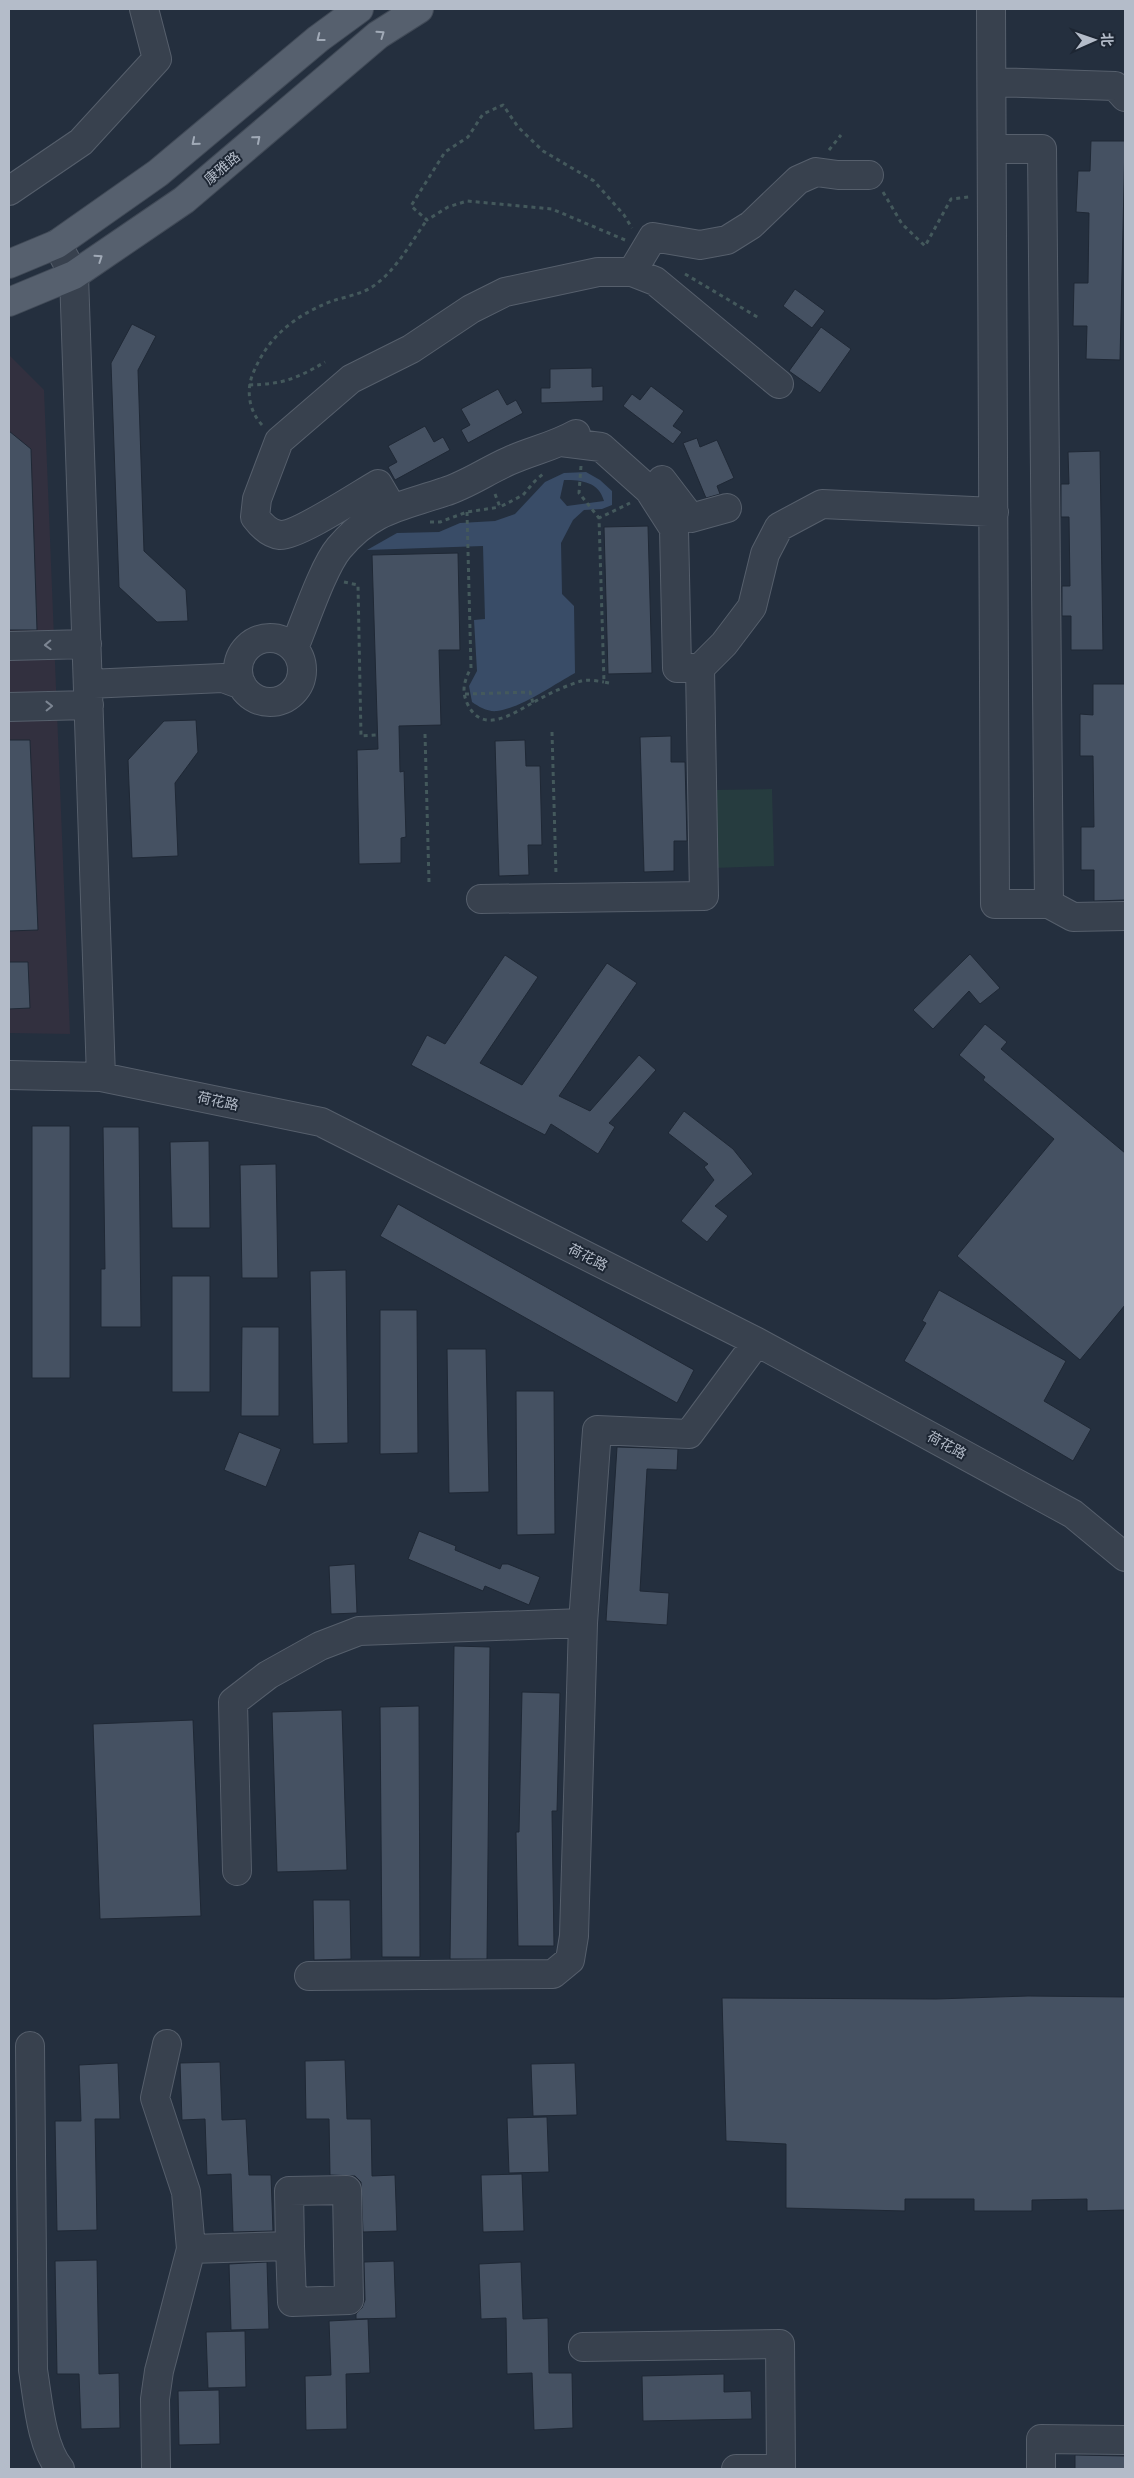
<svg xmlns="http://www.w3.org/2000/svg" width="1134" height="2478" viewBox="0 0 1134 2478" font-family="Arial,'Noto Sans SC',sans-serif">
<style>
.medical{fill:#32303f}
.green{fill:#263c3f}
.water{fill:#394c67;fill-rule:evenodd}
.building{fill:#455162;stroke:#1f2835}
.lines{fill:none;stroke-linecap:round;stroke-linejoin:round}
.minor-casing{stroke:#565f6c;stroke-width:30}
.major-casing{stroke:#414a57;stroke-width:30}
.path{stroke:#44595c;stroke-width:3;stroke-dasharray:4 4;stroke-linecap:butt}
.minor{stroke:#38414e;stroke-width:28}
.major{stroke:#56606e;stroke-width:28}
.oneway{stroke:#a1aab7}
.oneway2{stroke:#7c8592}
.labels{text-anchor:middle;stroke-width:4;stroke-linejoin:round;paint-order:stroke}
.street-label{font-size:14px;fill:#b4bcc9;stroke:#1d2633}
</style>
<rect width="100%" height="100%" fill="#242f3e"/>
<path class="medical" d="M9,355L44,390L70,1034L9,1033Z"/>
<path class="green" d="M772,789L774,866L713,868L712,790Z"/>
<path class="water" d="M586,472L600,480L612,491V505L602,509L584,510L573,520L561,543L562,594L574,606L575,673C553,685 521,708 497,711C488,712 479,707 472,702L469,686L477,671L474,620L485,619L483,546L367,550L397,533L439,532L460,523L495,521L515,514L545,482L564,473ZM564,480C582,480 599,482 604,501L567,506L560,498Z"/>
<path class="building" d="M1091,141H1125L1120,360L1086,359L1087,326H1073L1074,283H1088L1089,213L1076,212L1078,171H1090Z
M795,289L825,311L812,328L783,306Z
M132,324L156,336L138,370L144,551L186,590L188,621L157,622L119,587L111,363Z
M821,327L851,349L820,393L789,371Z
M592,368V387L603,386V401L541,403V388H550V369Z
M651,386L684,411L673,426L682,432L673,444L623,406L632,394L640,400Z
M498,389L507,405L516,400L523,413L468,443L461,430L470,425L461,409Z
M425,426L434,442L443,437L450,450L395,480L388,467L397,462L388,446Z
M9,431L31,449L37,630H9Z
M697,438L700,447L717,440L734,478L717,486L720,494L706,498L683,443Z
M1100,451L1103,650H1071V616H1062V586H1070L1069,517H1061V484H1069L1068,452Z
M648,526L652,673L608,674L604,527Z
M458,553L460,650H439L441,725L399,726L400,772L404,771L406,837L401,838V863L359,864L357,750L378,749L372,555Z
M1093,684H1125V900L1094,901V870H1081V827H1094L1093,756H1080V714L1093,715Z
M196,720L198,752L175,783L178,856L132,858L128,760L164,721Z
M671,736V762H685L687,841H674V871L644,872L640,737Z
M9,740H30L38,930L9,931Z
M525,740L526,766H540L542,845H528L529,875L499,876L495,741Z
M970,954L1000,988L980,1004L969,991L933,1029L913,1010Z
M505,955L538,977L480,1063L522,1085L607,963L637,983L559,1096L590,1111L639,1055L656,1070L609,1123L615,1127L598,1154L551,1124L545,1135L411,1065L427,1035L445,1044Z
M9,962H28L30,1008L9,1009Z
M985,1024L1007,1042L1001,1049L1125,1153V1305L1080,1360L957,1256L1054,1139L983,1080L985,1077L959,1055Z
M684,1111L733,1149L753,1174L715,1206L728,1216L707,1242L681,1221L714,1180L704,1167L708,1164L668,1133Z
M32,1126H70V1378H32Z
M103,1127H139L141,1327H101V1269H105Z
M209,1141L210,1228H172L170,1142Z
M276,1164L278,1278H242L240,1165Z
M398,1204L694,1370L677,1403L380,1236Z
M346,1270L348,1443L313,1444L310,1271Z
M172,1276H210V1392H172Z
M939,1290L1066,1361L1044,1401L1091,1429L1073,1461L904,1361L926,1323L922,1321Z
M380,1310H417L418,1453L380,1454Z
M242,1327H279V1416H241Z
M447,1349H486L489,1492L449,1493Z
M516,1391H554L555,1534L517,1535Z
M239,1432L281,1449L266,1487L224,1470Z
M617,1447L678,1449L677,1470L647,1469L640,1591L669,1593L667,1625L606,1621Z
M419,1531L456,1546L455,1550L500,1569L502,1564H508L540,1577L529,1605L485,1586L483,1591L408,1559Z
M355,1564L357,1613L331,1614L329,1566Z
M454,1646L490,1647L487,1959H450Z
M522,1692L560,1693L557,1811H552L554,1946H518L516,1832H519Z
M419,1706L420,1957H382L380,1707Z
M342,1710L347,1870L277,1872L272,1712Z
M193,1720L201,1916L100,1919L93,1724Z
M313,1900H350L351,1959L314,1960Z
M1028,1996L1125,1997V2210L1087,2211V2199L1032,2200V2211H974V2199H905V2211L786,2208V2144L726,2141L722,1998L936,1999Z
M345,2060L347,2119H371L372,2176L395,2175L397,2231L363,2232L361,2182L355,2176L330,2175L329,2119H306L305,2061Z
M220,2062L222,2120L246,2119L249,2175H271L273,2231L233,2232L231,2174L207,2175L205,2119L182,2120L180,2063Z
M118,2063L120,2119H95L97,2230L57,2231L55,2121H81L79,2065Z
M575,2063L577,2115L533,2116L531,2064Z
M547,2117L549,2172L509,2173L507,2118Z
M522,2174L524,2231L483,2232L481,2175Z
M97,2260L99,2374L119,2373L120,2428L81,2429L79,2374H57L55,2261Z
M394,2261L396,2318L356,2319V2314L362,2308L365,2300L364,2262Z
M267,2262L269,2329L231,2330L229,2264Z
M521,2262L523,2319L548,2318L549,2373H572L573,2428L534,2430L532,2373L507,2374L506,2318L481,2319L479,2264Z
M368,2319L370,2373L346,2374L347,2429L306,2430L305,2376L331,2375L329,2321Z
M245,2331L246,2387L208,2388L206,2332Z
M724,2374V2392L751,2391L752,2419L643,2421L642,2376Z
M219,2390L220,2444L179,2445L178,2391Z
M1075,2455L1125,2456V2469H1075Z"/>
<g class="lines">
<defs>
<path id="minor" d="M991,9L995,904H1049L1073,917L1125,916
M992,82L1115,86L1125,97
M992,149H1042L1049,904
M9,191L81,142L157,59L144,9
M57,244L74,275L101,1077
M632,272L653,237L700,245L727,240L751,225L798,180L816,172L838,175H869
M662,480L691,518L727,508
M392,508L378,484C359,495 297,536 280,535C269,534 261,525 255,517L257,499L279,441L351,379L411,349L471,309L505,292L598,272H632L655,281L779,384
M238 670a32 32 0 1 1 64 0a32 32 0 1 1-64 0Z
M9,646L87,644
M294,648C305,622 323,567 339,548C372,509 400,507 444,492C467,485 488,470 509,461C531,451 555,446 576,434
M700,668L724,644L752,607L765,554L779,527L822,504L994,512
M88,684L223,678L242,685
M9,707L89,705
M481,899L704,896L700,668H677L674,529L649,490L601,447L561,442
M9,1075L101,1077L321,1122L757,1342L1073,1514L1125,1557
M237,1871L233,1702L268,1675L320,1646L359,1631L583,1623L597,1430L689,1434L757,1342
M309,1976L553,1974L570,1960L574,1936L583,1623
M30,2046L33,2370C38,2400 41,2446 60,2469
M191,2249L290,2246L292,2302L349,2300L347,2190L289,2191L290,2246
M583,2347L780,2344L781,2469H736
M156,2469L155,2399L159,2371L191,2249L186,2192L155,2098L167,2044
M1041,2469V2439L1125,2440"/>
<path id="major" d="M9,264L57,244L158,173L318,39L359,9
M9,302L74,275L184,200L378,35L419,9"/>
</defs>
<use href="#minor" class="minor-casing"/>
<use href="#major" class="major-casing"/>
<path class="path" d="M829,150L841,135
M883,192L902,224L925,246L951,199L969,197
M625,240L552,209L467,201L448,207L427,220L411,206L445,152L468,137L483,114L503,105L518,127L543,151L594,181L624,215L632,228
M685,274L759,318
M249,385C283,384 296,379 325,362
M262,425C250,412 246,393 252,376C267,337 294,316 332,301C345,297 361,294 372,287C396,271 411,242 427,220
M581,466L579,493L599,518
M495,494L500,507L523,495L535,481L544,473
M467,512L471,668C464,681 461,691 468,705C483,735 514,713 534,702C548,694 565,686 581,681C587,679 597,681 604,682
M430,522H440L467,512L500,507
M344,582L358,585L361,736L376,735
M609,683L604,682L599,518L630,503
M465,694L530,692L533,703
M552,732L556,875
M425,734L429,882"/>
<use href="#minor" class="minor"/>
<use href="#major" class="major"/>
</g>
<defs><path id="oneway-chevron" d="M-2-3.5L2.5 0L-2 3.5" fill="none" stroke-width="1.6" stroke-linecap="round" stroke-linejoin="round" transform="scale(1.25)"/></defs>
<g class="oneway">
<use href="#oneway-chevron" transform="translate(381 34) rotate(-35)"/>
<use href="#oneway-chevron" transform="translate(320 38) rotate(142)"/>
<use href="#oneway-chevron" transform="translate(257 139) rotate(-41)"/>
<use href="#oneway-chevron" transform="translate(195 142) rotate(140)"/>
<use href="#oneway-chevron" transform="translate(99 258) rotate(-34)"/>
</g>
<g class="oneway2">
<use href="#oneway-chevron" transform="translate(48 645) rotate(178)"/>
<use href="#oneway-chevron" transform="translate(49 706) rotate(-1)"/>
</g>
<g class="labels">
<g class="street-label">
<text transform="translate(222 168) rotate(-40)" y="5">康雅路</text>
<text transform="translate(218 1101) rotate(12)" y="5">荷花路</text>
<text transform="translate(588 1257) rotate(27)" y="5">荷花路</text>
<text transform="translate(947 1445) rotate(28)" y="5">荷花路</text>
</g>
</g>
<rect width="1134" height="2478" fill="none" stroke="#b4bcc9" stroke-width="20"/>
<g transform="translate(1094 40) rotate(88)" stroke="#1d2633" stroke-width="4" paint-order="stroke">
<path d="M0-4L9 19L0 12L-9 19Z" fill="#b4bcc9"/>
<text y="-8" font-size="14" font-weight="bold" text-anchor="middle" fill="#b4bcc9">北</text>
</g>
</svg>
